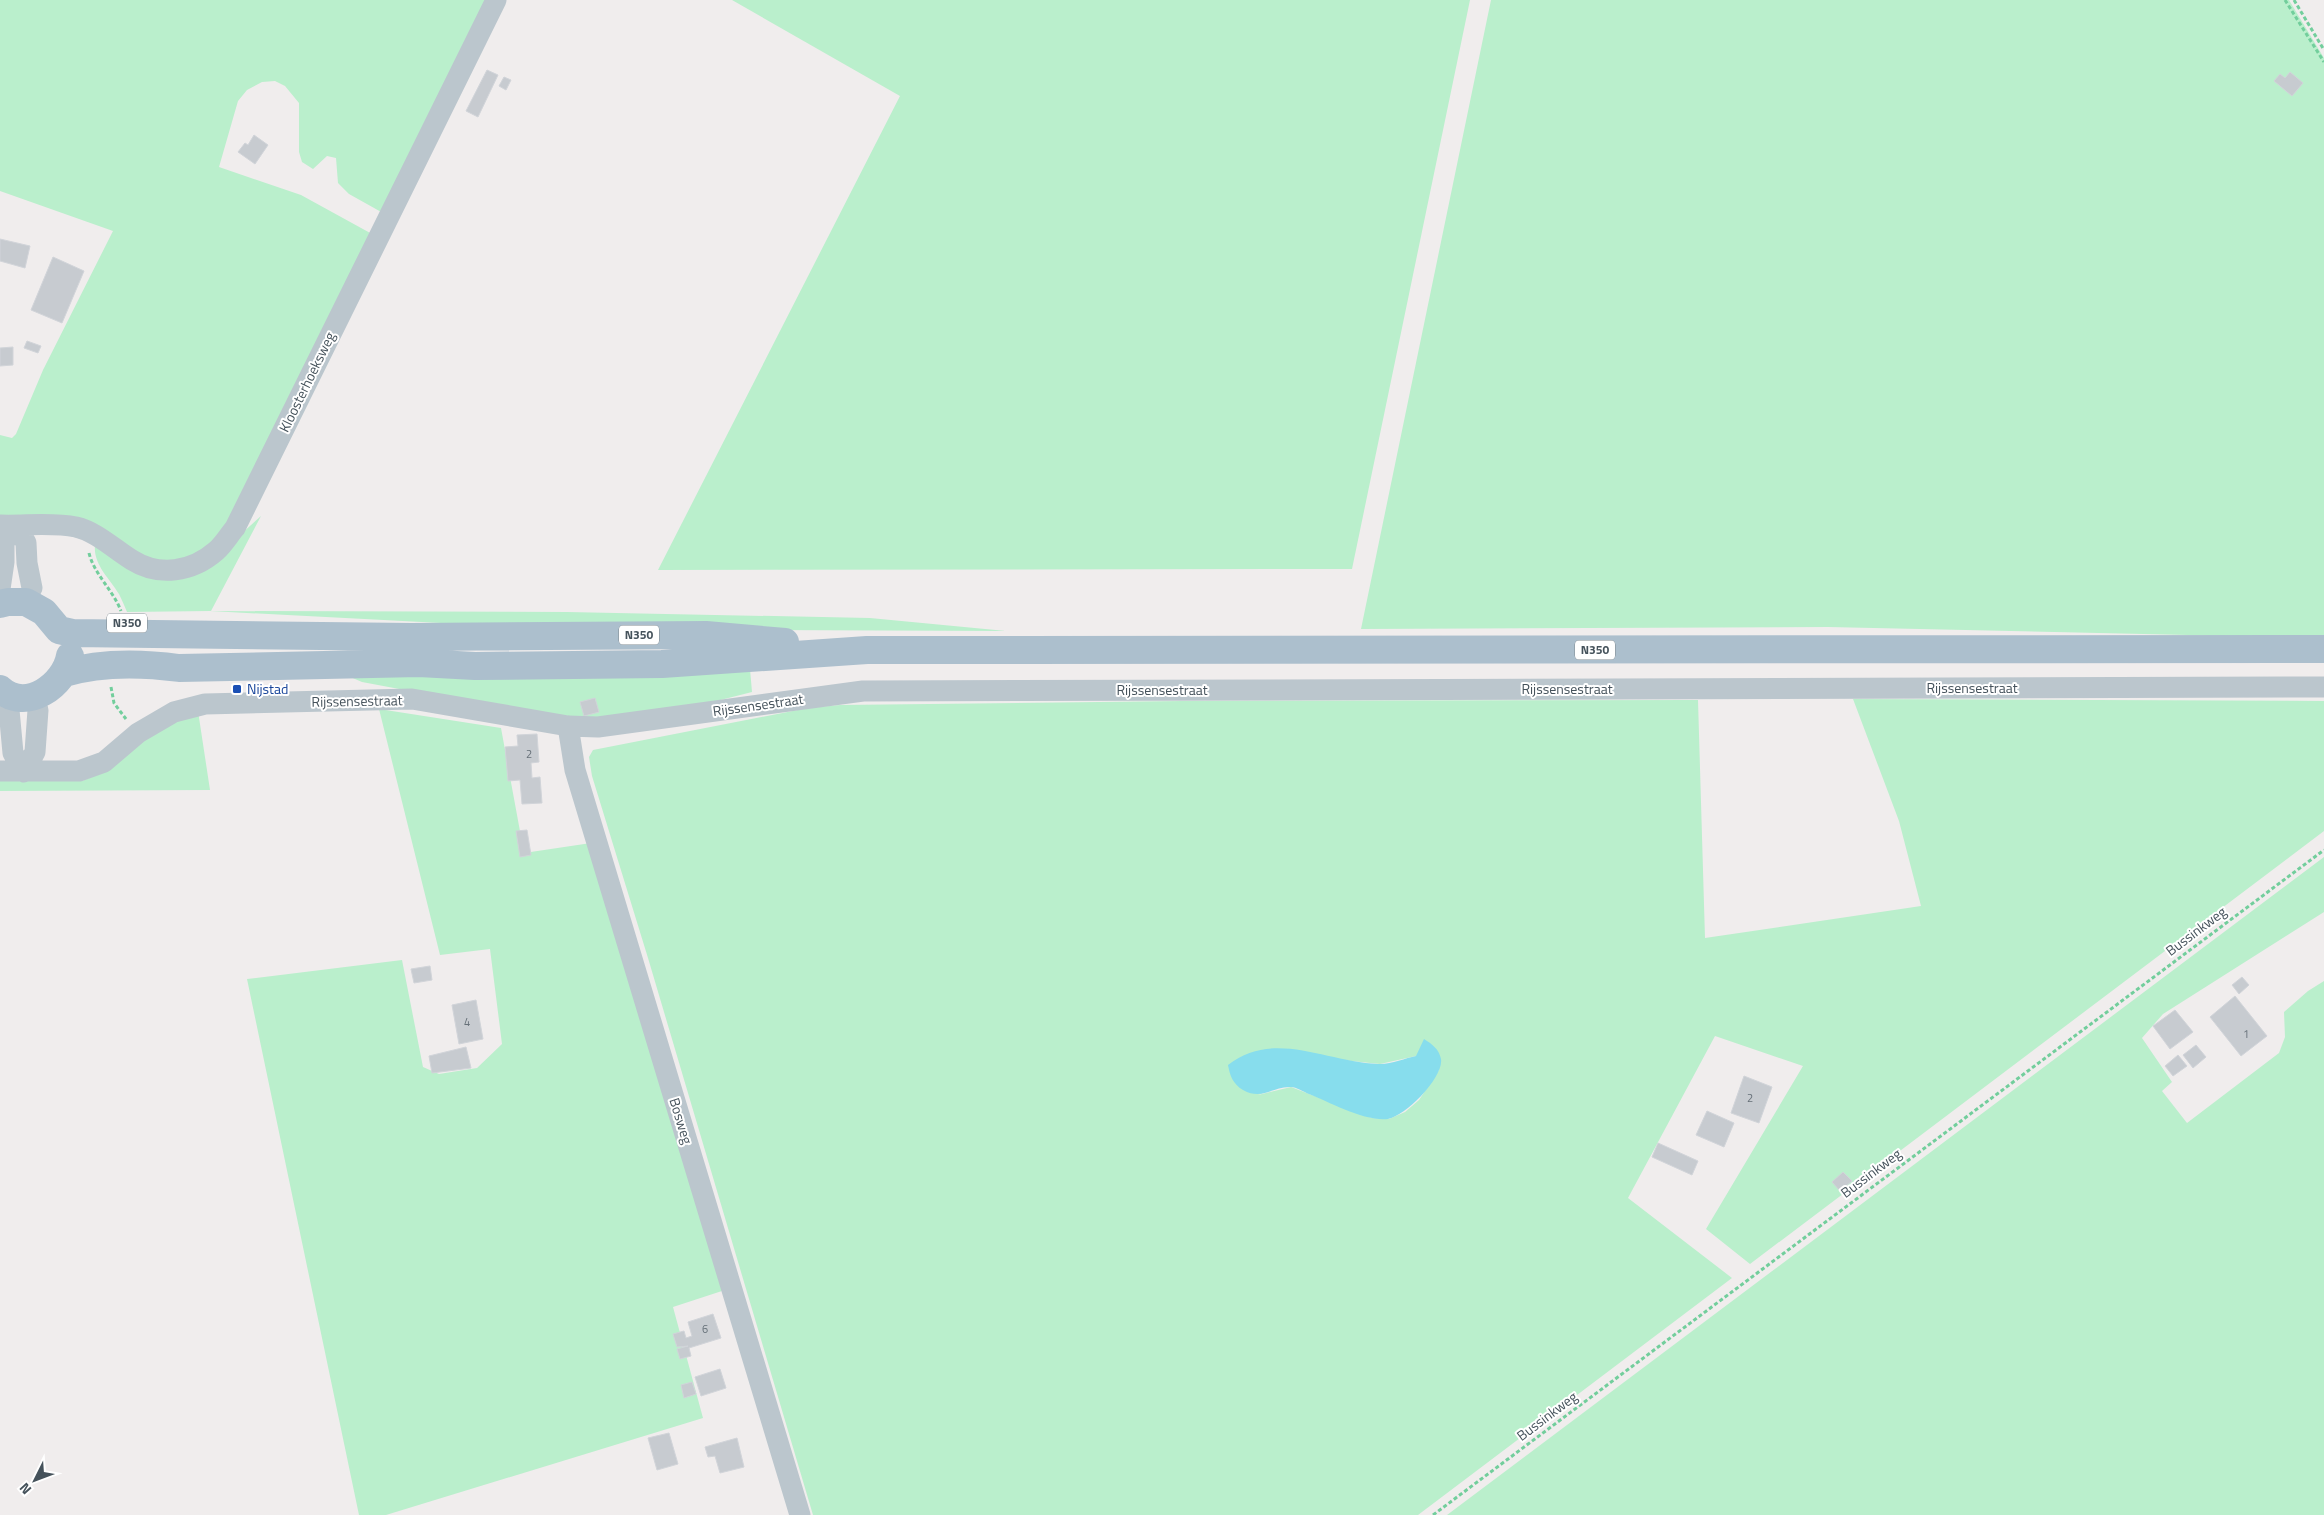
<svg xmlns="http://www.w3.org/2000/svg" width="2324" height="1515" viewBox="0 0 2324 1515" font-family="'Titillium Web',sans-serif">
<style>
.green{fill:#baefcc;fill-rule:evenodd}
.water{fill:#87dded}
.building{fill:#c7cbd0;stroke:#d1d4d9}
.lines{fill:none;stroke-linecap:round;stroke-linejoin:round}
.path{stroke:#72ce9c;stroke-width:3;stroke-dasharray:4 2.5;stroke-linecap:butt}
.street{stroke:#bbc6cd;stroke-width:21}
.primary{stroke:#acbfcd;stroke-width:28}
.transit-dot{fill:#1a4fb4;stroke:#fff;stroke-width:2}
.labels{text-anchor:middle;stroke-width:4;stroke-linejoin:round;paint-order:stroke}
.number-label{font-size:11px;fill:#667078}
.shield{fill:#fff;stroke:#7d868c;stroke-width:1}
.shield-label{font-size:12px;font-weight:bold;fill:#45525b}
.street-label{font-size:14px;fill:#45525b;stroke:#fff}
.transit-label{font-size:14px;fill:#164399;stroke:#fff;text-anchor:start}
</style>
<rect width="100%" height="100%" fill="#f0eded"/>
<path class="green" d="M0,0H488L383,213L349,194L338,183L336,158L327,156L313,169L302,162L299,152V103L285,86L275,81L262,82L247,90L238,101L219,167L301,195L372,234L230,526L212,546L187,560H156L0,516V435L12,438L16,434L43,370L113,231L0,191Z
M732,0H1470L1352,569L658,570L900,96Z
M1491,0H2289L2324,58V638L1828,627L1361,629Z
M261,516L211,611L567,612L870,618L1006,631L754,630L441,623L210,611L127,612C125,607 122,600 119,594C108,576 90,562 96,539L155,574L218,555Z
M750,669L752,692L689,708L617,721L511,710L362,682L341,673Z
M1853,699L2324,701V831L1750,1264L1706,1229L1803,1066L1715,1036L1628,1198L1732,1278L1418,1515H813L648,958L592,776L589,757L593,750L808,708L840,705L1182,701L1698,700L1705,938L1921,906L1899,821ZM1416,1056L1439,1070L1419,1100L1405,1112L1389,1119L1372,1118L1291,1087L1258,1095L1342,1060L1380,1064Z
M379,709L501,728L524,853L591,843L725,1290L673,1307L703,1418L386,1515H359L247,979L402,960L423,1067L439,1074L477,1068L502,1044L490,949L440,955Z
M198,711L210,790L0,791V781H82L106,771L147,735Z
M2324,857V912L2163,1014L2142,1038L2172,1082L2162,1091L2187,1123L2279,1053L2285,1037L2284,1012L2308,991L2324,981V1515H1447Z"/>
<path class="water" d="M1424,1039C1432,1044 1439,1049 1441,1059C1444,1077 1406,1116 1388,1119C1366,1122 1329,1102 1309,1094C1304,1092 1296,1087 1291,1087C1272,1086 1263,1101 1243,1090C1233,1084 1230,1076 1228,1065C1273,1029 1327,1062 1378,1064C1390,1065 1405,1058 1416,1056Z"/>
<path class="building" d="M487,70L498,75L478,117L466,111Z
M2290,72L2303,83L2292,96L2274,81L2280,74L2285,78Z
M504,77L511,80L506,90L499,86Z
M254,135L268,145L255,164L238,152L245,143L248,145Z
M0,239L30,246L25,268L0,261Z
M53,257L84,271L62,323L31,310Z
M27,341L41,346L38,353L24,348Z
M13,347V365L0,366V348Z
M595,698L599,712L584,716L580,702Z
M537,734L539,762L531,763L532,778L540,777L542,803L522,804L520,780L508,781L505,747L518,746L517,735Z
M527,830L531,855L520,857L516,831Z
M430,966L432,980L414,983L411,969Z
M2242,977L2249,985L2239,994L2232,985Z
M2235,996L2267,1036L2241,1056L2210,1017Z
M476,1000L483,1039L459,1044L452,1005Z
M2175,1010L2193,1032L2170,1049L2153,1026Z
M2196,1045L2206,1057L2193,1068L2183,1055Z
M466,1047L471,1068L432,1073L429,1056Z
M2178,1055L2187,1066L2173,1076L2165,1066Z
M1744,1076L1772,1087L1759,1123L1731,1113Z
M1707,1111L1734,1123L1724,1147L1696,1135Z
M1658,1143L1698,1161L1692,1175L1652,1157Z
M1843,1172L1852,1181L1840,1191L1832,1182Z
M713,1314L721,1338L689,1348L691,1356L680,1359L677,1349L688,1346L677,1347L673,1334L684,1331L686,1338L692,1336L688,1322Z
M720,1369L726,1388L701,1396L695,1377Z
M692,1382L696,1394L684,1398L681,1385Z
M669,1433L678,1464L657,1470L648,1438Z
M737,1438L744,1467L720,1473L715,1456L708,1457L705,1447Z"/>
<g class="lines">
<path class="path" d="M2285,0L2324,62
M2294,0L2324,50
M89,553C94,574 113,590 121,611
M111,687L114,703L126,719
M1433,1515L2324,850"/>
<path class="street" d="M0,525C24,526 52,522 76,527C97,532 114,549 132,560C159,577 192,572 216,551C223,545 229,535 235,528L496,0
M0,589L4,562V542L17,526L26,543L27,563L32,588
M9,710L13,753L24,772L35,752L38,710
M568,726L575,770L800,1515
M0,771H79L104,762L138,733L174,712L205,704L412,699L568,726L598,727L863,691L2324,687"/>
<path class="primary" d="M0,604L8,602H26L44,612L59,630L72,633L411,637L706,635L785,642
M64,673C101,662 142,663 179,668L419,663L475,666L662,664L867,650L2324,649
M0,689C26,713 65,685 70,656"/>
</g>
<rect class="transit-dot" x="232" y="684" width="10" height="10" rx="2.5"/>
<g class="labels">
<g class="number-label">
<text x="529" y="758">2</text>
<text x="467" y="1026">4</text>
<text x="2246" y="1038">1</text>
<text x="1750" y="1102">2</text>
<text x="705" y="1333">6</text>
</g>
<g class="shield">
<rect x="107" y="613.5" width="40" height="19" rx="4"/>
<rect x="619" y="625.5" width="40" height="19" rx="4"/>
<rect x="1575" y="640.5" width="40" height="19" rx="4"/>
</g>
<g class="shield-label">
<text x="127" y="627">N350</text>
<text x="639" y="639">N350</text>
<text x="1595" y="654">N350</text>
</g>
<g class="street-label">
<text transform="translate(307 382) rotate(-64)" y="5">Kloosterhoeksweg</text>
<text x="1972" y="693">Rijssensestraat</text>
<text x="1567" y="694">Rijssensestraat</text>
<text x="1162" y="695">Rijssensestraat</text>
<text transform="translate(357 701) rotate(-1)" y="5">Rijssensestraat</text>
<text transform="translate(758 705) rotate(-8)" y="5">Rijssensestraat</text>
<text transform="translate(2196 931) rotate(-37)" y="5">Bussinkweg</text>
<text transform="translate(681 1121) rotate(73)" y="5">Bosweg</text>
<text transform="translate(1871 1173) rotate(-37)" y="5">Bussinkweg</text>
<text transform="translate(1547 1416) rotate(-37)" y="5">Bussinkweg</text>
</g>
<g class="transit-label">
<text x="247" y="694">Nijstad</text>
</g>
</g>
<g transform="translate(35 1480) rotate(228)" stroke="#ffffff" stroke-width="4" paint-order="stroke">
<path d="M0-4L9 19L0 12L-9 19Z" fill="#45525b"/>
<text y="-8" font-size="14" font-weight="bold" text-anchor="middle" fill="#45525b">N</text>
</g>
</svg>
